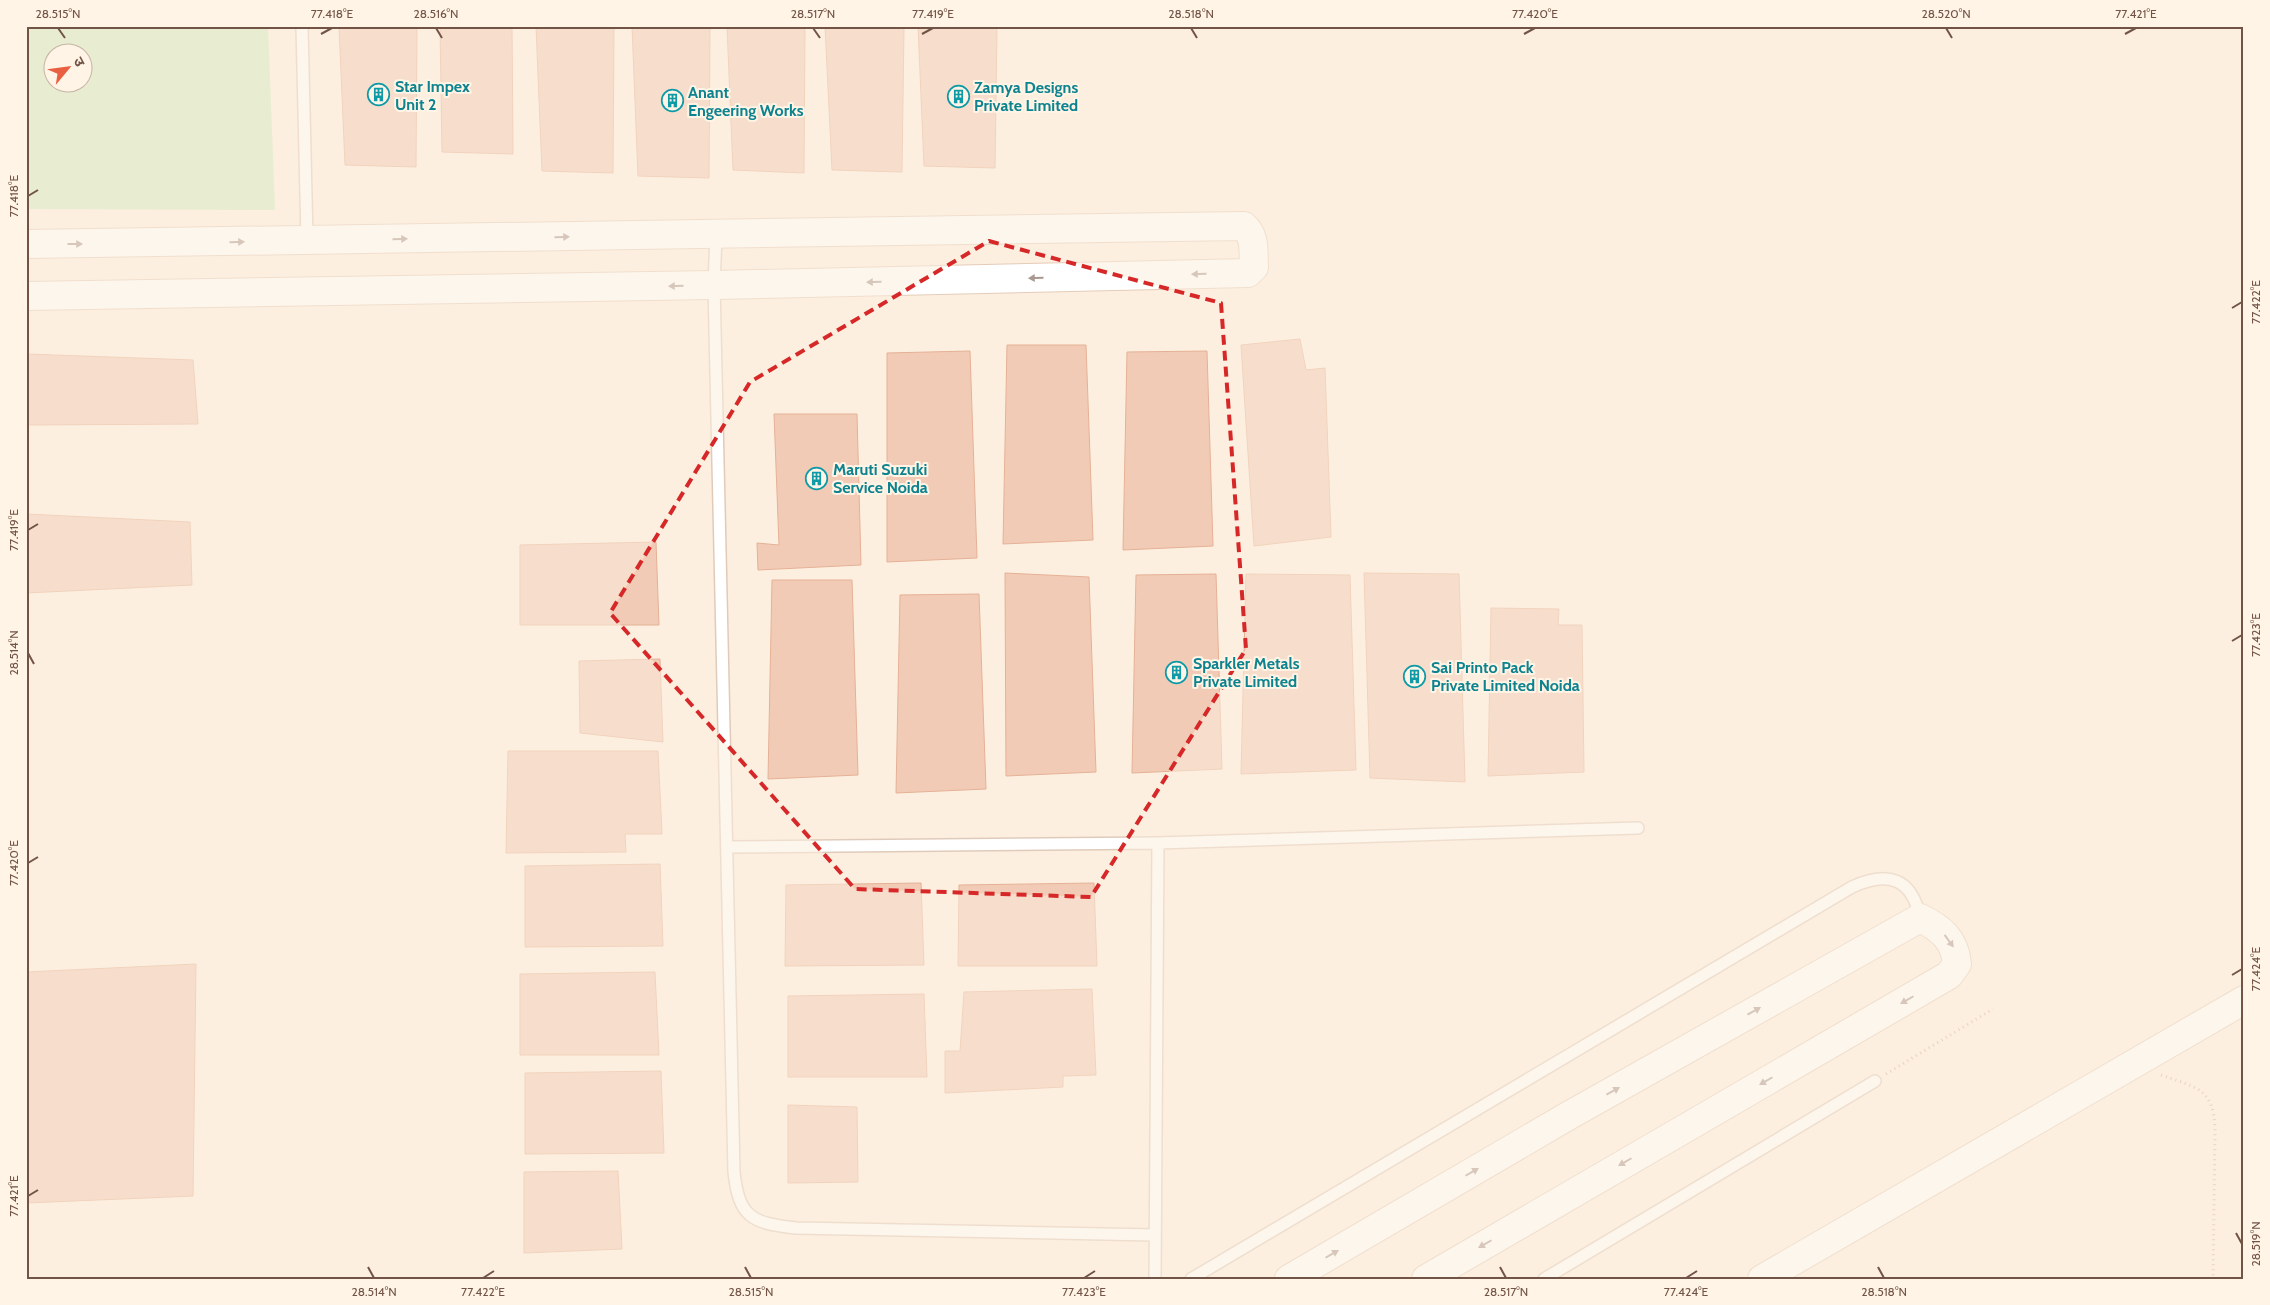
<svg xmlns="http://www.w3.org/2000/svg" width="2270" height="1305" viewBox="0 0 2270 1305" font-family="Cabin,'Noto Sans Devanagari',sans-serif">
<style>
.green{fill:#d1e9be;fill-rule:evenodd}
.building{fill:#f2cbb6;stroke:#e5b196}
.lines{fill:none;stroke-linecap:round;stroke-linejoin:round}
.lane-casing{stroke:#e0cbbb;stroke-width:14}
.secondary-casing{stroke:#e5ccb9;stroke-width:30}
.path{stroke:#d6af9a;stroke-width:3;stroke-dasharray:1 4;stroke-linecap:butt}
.lane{stroke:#fff;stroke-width:11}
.secondary{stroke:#fff;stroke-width:28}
.oneway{fill:#aa9891}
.marked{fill:none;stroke:#d62828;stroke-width:4;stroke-dasharray:10 6;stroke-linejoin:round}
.ticks{fill:none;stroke:#725447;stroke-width:2}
.labels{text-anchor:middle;stroke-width:4;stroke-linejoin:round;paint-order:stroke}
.culture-label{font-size:16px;font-weight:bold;fill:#0d838f;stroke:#fff4e5;text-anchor:start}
.neatline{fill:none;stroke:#725447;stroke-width:2}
.ticks-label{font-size:12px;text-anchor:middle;fill:#725447}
</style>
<rect width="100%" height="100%" fill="#fcefdf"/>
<path class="green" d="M26,26H268L275,210L26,209ZM52,52H82V82H52Z"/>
<path class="building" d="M339,26H417L416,167L345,165Z
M440,26H512L513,154L442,152Z
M536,26H614L613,173L542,171Z
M632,26H710L709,178L638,176Z
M727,26H805L804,173L733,170Z
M825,26H904L902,172L832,170Z
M918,26H997L995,168L924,166Z
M1300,339L1306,370L1325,368L1331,537L1254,546L1241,345Z
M1007,345H1086L1093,540L1003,544Z
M970,351L977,558L887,562V353Z
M1207,351L1213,546L1123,550L1127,352Z
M26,354L193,360L198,424L26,425Z
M774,414H857L861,565L758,570L757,543L779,545Z
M26,514L190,522L192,585L26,593Z
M656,542L659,625H520V545Z
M1005,573L1089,577L1096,772L1006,776Z
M1364,573L1459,574L1465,782L1370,778Z
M1216,574L1222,769L1132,773L1136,575Z
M1246,574L1350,575L1356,770L1241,774Z
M772,580H852L858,775L768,779Z
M979,594L986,789L896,793L900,595Z
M1491,608L1559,609L1558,625H1582L1584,772L1488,776Z
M660,659L663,742L580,733L579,661Z
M508,751H658L662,834H625L626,852L506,853Z
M660,864L663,946L525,947V866Z
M921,883L924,965L785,966L786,885Z
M1094,883L1097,966H958L959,885Z
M196,964L193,1196L26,1203V972Z
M655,972L659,1055H520V974Z
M1092,989L1096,1075L1063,1076V1087L945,1093V1051H960L964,992Z
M924,994L927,1077H788V996Z
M661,1071L664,1153L525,1154V1073Z
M788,1105L857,1107L858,1182L788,1183Z
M618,1171L622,1249L524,1253V1172Z"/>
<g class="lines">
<defs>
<path id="lane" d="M302,26L307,239
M716,235L714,285L734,1172C739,1218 752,1223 796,1228L1154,1235
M727,847L1158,843L1638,828
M1155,1279L1158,843
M1191,1279L1852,887C1887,871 1912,877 1920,918
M1544,1279L1875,1081"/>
<path id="secondary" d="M26,244L1244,226C1256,237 1253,252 1254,267L1248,273L714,285L26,296
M1289,1279L1568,1116L1920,918C1941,928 1955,940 1957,964L1949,975L1426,1279
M1762,1279L2244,1000"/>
</defs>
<use href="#lane" class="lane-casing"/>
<use href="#secondary" class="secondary-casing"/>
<path class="path" d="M1886,1074L1993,1009
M2161,1075C2195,1087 2214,1088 2215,1129L2213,1279"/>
<use href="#lane" class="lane"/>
<use href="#secondary" class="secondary"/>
</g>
<defs><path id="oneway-solid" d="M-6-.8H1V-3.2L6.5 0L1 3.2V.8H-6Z" transform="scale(1.25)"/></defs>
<g class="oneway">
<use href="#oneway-solid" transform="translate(562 237) rotate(-1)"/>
<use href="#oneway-solid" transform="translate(400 239) rotate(-1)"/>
<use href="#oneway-solid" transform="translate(237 242) rotate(-1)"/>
<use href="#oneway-solid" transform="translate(75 244)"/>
<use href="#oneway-solid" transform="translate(1199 274) rotate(179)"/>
<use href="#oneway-solid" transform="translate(1036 278) rotate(179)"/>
<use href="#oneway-solid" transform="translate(874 282) rotate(179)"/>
<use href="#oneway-solid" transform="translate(676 286) rotate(179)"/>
<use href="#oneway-solid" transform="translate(1949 941) rotate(54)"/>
<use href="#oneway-solid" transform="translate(1907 1000) rotate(150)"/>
<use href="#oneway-solid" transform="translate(1754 1011) rotate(-29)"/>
<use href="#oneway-solid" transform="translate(1766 1081) rotate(150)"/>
<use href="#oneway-solid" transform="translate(1613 1091) rotate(-29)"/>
<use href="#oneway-solid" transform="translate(1625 1162) rotate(150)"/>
<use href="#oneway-solid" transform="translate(1472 1172) rotate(-30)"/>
<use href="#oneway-solid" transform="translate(1485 1244) rotate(150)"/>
<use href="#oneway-solid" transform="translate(1332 1254) rotate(-30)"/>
</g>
<path d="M0 0H2270V1305H0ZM989,241L1221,303L1246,649L1091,897L855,889L610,613L750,382Z" fill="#fcefdf" fill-opacity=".55" fill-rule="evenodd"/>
<path class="marked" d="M989,241L1221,303L1246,649L1091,897L855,889L610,613L750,382Z"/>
<path class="ticks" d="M58,28L65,38M436,28L442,38M813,28L820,38M1191,28L1197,38M1946,28L1952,38M321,34L332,28M922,34L933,28M1524,34L1535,28M2125,34L2136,28M28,196L38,190M2232,308L2242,302M28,530L38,524M2232,641L2242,635M28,653L34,664M28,863L38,857M2232,975L2242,969M28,1196L38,1190M2236,1233L2242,1244M368,1267L374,1278M745,1267L751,1278M1500,1267L1506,1278M1878,1267L1884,1278M483,1278L494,1271M1084,1278L1095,1271M1686,1278L1697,1271"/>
<defs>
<symbol id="building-ring" viewBox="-11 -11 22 22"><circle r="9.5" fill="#fff4e5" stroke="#0f9aa8" stroke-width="1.5"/><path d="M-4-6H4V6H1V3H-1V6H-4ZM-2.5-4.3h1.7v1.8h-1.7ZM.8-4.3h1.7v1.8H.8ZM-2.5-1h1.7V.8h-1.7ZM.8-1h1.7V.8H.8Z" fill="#0f9aa8"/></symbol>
</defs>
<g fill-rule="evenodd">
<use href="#building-ring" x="366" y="82" width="25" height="25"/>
<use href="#building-ring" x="946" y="84" width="25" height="25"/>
<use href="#building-ring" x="660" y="88" width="25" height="25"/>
<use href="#building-ring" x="804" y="466" width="25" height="25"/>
<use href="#building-ring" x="1164" y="660" width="25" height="25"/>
<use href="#building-ring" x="1402" y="664" width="25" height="25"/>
</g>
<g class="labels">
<g class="culture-label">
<text x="395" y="92">Star Impex<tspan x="395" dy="18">Unit 2</tspan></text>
<text x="974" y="93">Zamya Designs<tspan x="974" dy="18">Private Limited</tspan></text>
<text x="688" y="98">Anant<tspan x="688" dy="18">Engeering Works</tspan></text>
<text x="833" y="475">Maruti Suzuki<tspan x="833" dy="18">Service Noida</tspan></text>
<text x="1193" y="669">Sparkler Metals<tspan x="1193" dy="18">Private Limited</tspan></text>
<text x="1431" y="673">Sai Printo Pack<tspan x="1431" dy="18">Private Limited Noida</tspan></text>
</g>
</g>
<rect width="2270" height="1305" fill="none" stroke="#fff4e5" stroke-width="55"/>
<g transform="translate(68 68) rotate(61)"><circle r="24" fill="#fff4e5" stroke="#c7b4a6"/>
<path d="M0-4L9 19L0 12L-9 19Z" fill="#e95f41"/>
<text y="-8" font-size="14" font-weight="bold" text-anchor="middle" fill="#725447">उ</text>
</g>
<rect x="28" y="28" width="2214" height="1250" class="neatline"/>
<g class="ticks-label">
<text x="58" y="18">28.515°N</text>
<text x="332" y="18">77.418°E</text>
<text x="436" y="18">28.516°N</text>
<text x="813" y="18">28.517°N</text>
<text x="933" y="18">77.419°E</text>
<text x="1191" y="18">28.518°N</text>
<text x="1535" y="18">77.420°E</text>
<text x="1946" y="18">28.520°N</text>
<text x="2136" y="18">77.421°E</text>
<text transform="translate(14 196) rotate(-90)" y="4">77.418°E</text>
<text transform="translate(2256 302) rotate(-90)" y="4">77.422°E</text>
<text transform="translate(14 530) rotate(-90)" y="4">77.419°E</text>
<text transform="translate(2256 635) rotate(-90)" y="4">77.423°E</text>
<text transform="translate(14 653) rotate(-90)" y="4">28.514°N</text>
<text transform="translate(14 863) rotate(-90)" y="4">77.420°E</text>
<text transform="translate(2256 969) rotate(-90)" y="4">77.424°E</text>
<text transform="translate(14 1196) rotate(-90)" y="4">77.421°E</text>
<text transform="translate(2256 1244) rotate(-90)" y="4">28.519°N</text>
<text x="374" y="1296">28.514°N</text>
<text x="483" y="1296">77.422°E</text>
<text x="751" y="1296">28.515°N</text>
<text x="1084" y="1296">77.423°E</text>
<text x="1506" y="1296">28.517°N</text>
<text x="1686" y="1296">77.424°E</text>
<text x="1884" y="1296">28.518°N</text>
</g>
</svg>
